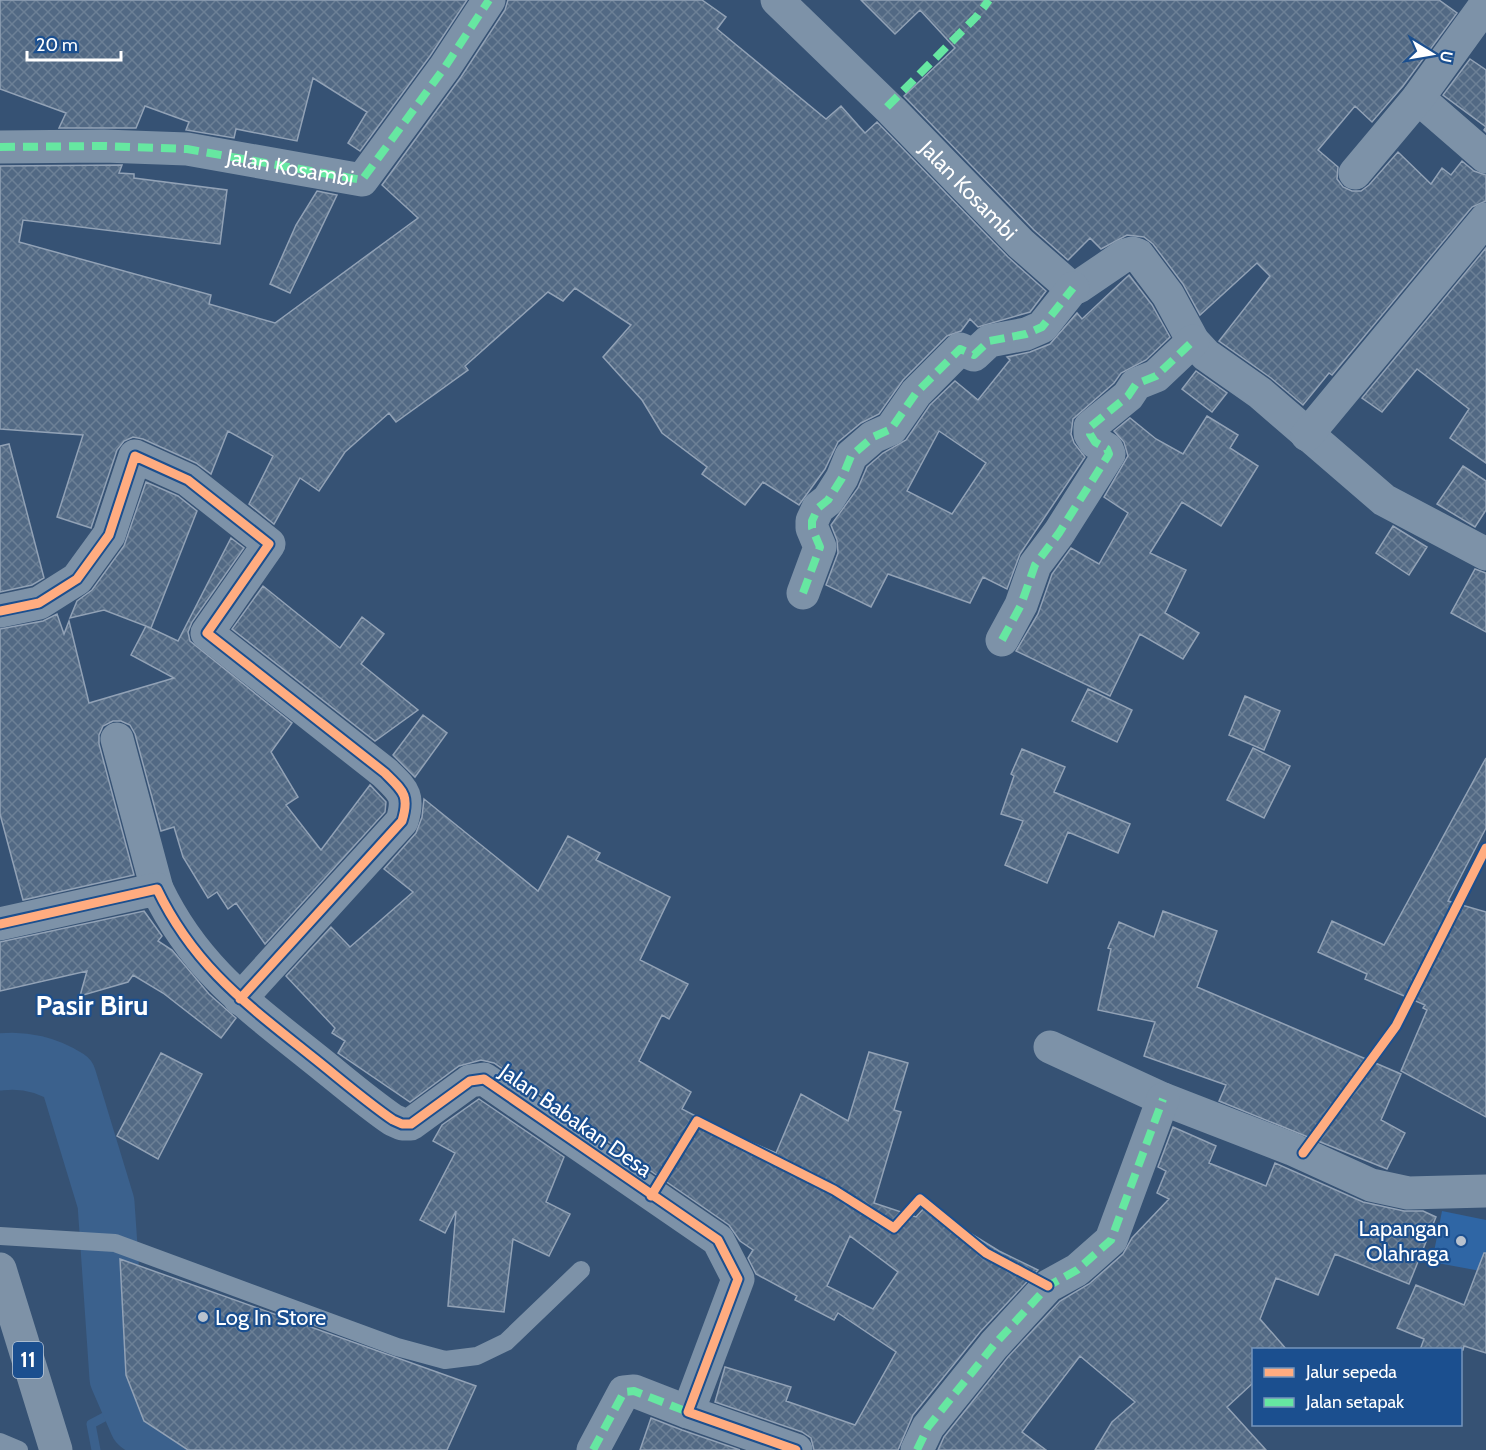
<svg xmlns="http://www.w3.org/2000/svg" width="1486" height="1450" viewBox="0 0 1486 1450" font-family="Cabin,sans-serif">
<style>
.grass{fill:#2f66a5}
.lines{fill:none;stroke-linecap:round;stroke-linejoin:round}
.stream{stroke:#3b618d;stroke-width:9}
.river{stroke:#3b618d;stroke-width:57}
.building{fill:url(#building-cross-hatch);stroke:#92a2b6;stroke-width:1.5;fill-rule:evenodd}
.lane{stroke:#7d92a8;stroke-width:18}
.street{stroke:#7d92a8;stroke-width:33}
.highway{stroke:#7e92a7;stroke-width:33}
.quiet{stroke:#66e7a1;stroke-width:8;stroke-dasharray:15 8;stroke-linecap:butt}
.cycleway-casing{stroke:#1b4f8f;stroke-width:13}
.cycleway{stroke:#ffac80;stroke-width:9}
.poi-dot{fill:#b9c2ce;stroke:#1b4f8f;stroke-width:2}
.labels{text-anchor:middle;stroke-width:4.5;stroke-linejoin:round;paint-order:stroke}
.shield{fill:#1b4f8f;stroke:#bbcadd;stroke-width:1.5}
.shield-label{font-size:21px;font-weight:bold;fill:#fff}
.street-label{font-size:22px;fill:#fff;stroke:#1b4f8f}
.poi-label{font-size:22px;fill:#fff;stroke:#1b4f8f;text-anchor:end}
.district-label{font-size:28px;font-weight:bold;fill:#fff;stroke:#1b4f8f}
</style>
<defs>
<pattern id="building-cross-hatch" width="8" height="8" patternUnits="userSpaceOnUse" patternTransform="scale(1.5)"><rect width="8" height="8" fill="#526984"/><path d="M0 0l8 8M0 8l8-8" fill="none" stroke="#6c8096"/></pattern>
</defs>
<rect width="100%" height="100%" fill="#365274"/>
<path class="grass" d="M1442,1211L1486,1220V1272L1432,1262Z"/>
<g class="lines">
<path class="stream" d="M96,1450L91,1424L129,1404"/>
<path class="river" d="M0,1062C24,1059 48,1065 68,1078L106,1203L118,1378L138,1424L173,1450"/>
</g>
<path class="building" d="M0,0H467L430,56L360,151L348,143L367,112L313,78L297,141L236,129L234,138L186,130L189,122L145,106L136,128H59L66,113L0,89Z
M508,0H702L726,17L717,29L826,119L841,106L865,133L877,122L1008,257L1046,291L1030,312L978,327L970,319L961,331L947,336L903,380L879,414L861,423L838,442L825,469L799,505L763,482L745,505L702,474L707,467L662,433L642,400L603,357L631,325L575,288L563,301L548,292L465,366L468,370L396,422L389,413L345,452L319,491L300,478L274,524L249,504L273,456L228,431L211,474L196,463L143,439L133,437L124,441L117,450L91,528L57,517L83,435L0,429V166L122,165L119,173L134,174V178L227,190L220,244L23,220L19,242L211,295L209,304L275,323L418,218L382,185L461,77L505,10Z
M861,0H1439L1457,13L1403,86L1372,122L1355,106L1318,150L1338,167L1337,179L1343,187L1352,191H1361L1369,185L1398,152L1431,184L1442,168L1451,175L1462,161L1474,171L1486,175V201L1472,207L1332,375L1329,373L1303,405L1271,378L1219,341L1270,276L1257,263L1200,315L1183,284L1153,244L1144,237L1127,235L1101,249L1090,238L1068,260L1034,230L904,96L955,48L920,10L895,34Z
M1470,59L1486,70V132L1484,130L1486,127L1443,95Z
M317,191L337,195L290,293L270,284L296,225Z
M1486,248V463L1450,438L1469,409L1417,369L1382,412L1362,398Z
M1129,275L1152,305L1170,337L1146,360L1121,373L1114,383L1073,419L1071,434L1074,443L1085,457L1020,554L1007,589L983,577L970,603L888,574L871,607L826,585L838,553L837,540L831,525L858,488L867,467L883,453L906,440L930,405L955,381L978,400L1010,360L1007,357L1030,352L1050,344L1077,313L1082,319ZM939,431L986,463L952,514L907,491Z
M1196,371L1227,393L1212,412L1182,389Z
M1207,416L1238,435L1230,448L1258,466L1221,526L1182,502L1150,553L1186,570L1165,613L1199,633L1183,659L1140,634L1110,696L1016,651L1038,614L1052,574L1071,548L1099,564L1128,513L1104,497L1128,456L1124,442L1114,431L1130,418L1156,439L1183,454Z
M9,444L44,578L32,585L0,592V446Z
M1463,466L1486,481V510L1475,527L1437,504Z
M146,482L178,496L197,511L151,628L104,610L70,618L77,601L92,590L124,546Z
M1393,526L1427,547L1409,575L1376,553Z
M231,538L244,548L192,622L188,632L190,641L292,723L271,752L298,797L286,805L321,850L370,785L386,802L385,812L265,944L236,903L228,909L217,892L208,898L183,857L174,827L161,831L135,734L130,725L121,721H113L103,726L99,735V744L134,875L23,900L0,814V629L43,621L57,614L64,634L69,621L89,703L174,678L131,655L146,626L178,641Z
M1475,569L1486,573V632L1451,613Z
M263,586L340,648L362,617L384,634L361,664L418,710L375,741L232,629Z
M1088,689L1132,710L1117,742L1072,721Z
M1245,696L1280,711L1264,750L1229,735Z
M423,715L447,733L415,777L393,755Z
M1253,748L1290,766L1264,818L1227,800Z
M1022,749L1065,767L1054,792L1130,824L1118,853L1068,832L1047,883L1005,865L1023,821L1001,814L1014,776L1011,774Z
M1486,758V828L1448,901L1486,912V1117L1401,1071L1427,1010L1423,1008L1425,1005L1365,979L1367,974L1318,952L1332,921L1384,945Z
M424,799L538,891L568,836L600,853L596,860L670,897L640,960L688,984L669,1019L662,1015L639,1061L691,1092L682,1109L724,1131L776,1153L801,1094L848,1121L869,1052L908,1063L894,1110L901,1112L874,1203L916,1217L926,1206L999,1251L1038,1270L980,1332L913,1415L898,1450H814L811,1438L802,1432L715,1402L725,1367L791,1387L786,1401L855,1425L896,1352L838,1313L834,1320L795,1300L797,1296L756,1274L748,1258L753,1250L740,1241L729,1225L494,1063L481,1060L459,1066L410,1102L338,1053L345,1041L332,1033L335,1028L286,976L331,927L350,947L413,892L384,869L416,833L422,817ZM850,1236L898,1272L873,1309L827,1286Z
M144,911L162,936L158,941L172,950L209,994L236,1018L221,1038L163,993L133,975L128,982L80,996L87,971L0,991V942Z
M1163,911L1217,931L1197,987L1401,1074L1381,1120L1405,1133L1387,1169L1219,1101L1226,1085L1144,1056L1155,1022L1098,1010L1111,949L1108,948L1119,922L1154,937Z
M161,1053L202,1074L158,1159L117,1136Z
M479,1099L564,1157L546,1202L570,1214L549,1256L513,1239L504,1312L448,1306L456,1211L445,1233L420,1220L455,1153L433,1141L442,1125Z
M1173,1127L1216,1146L1209,1163L1266,1186L1275,1163L1363,1202L1404,1211H1423L1436,1217L1409,1284L1335,1254L1318,1295L1276,1278L1260,1319L1287,1350H1254V1382L1227,1407L1266,1450H1095L1112,1422L1135,1402L1080,1356L1022,1432L1046,1450H938L944,1437L1008,1357L1060,1301L1089,1284L1123,1254L1132,1238L1169,1199L1157,1193L1166,1171L1158,1167Z
M1484,1253H1486V1353L1464,1346L1463,1350H1420L1424,1339L1397,1328L1416,1285L1464,1305Z
M120,1259L476,1386L447,1450H188L144,1421L126,1375Z
M651,1418L682,1430L740,1450H640Z"/>
<g class="lines">
<path class="lane" d="M0,1236L115,1243L397,1347L445,1360L477,1356L506,1342L581,1270
M0,1442L19,1450"/>
<g class="street">
<path id="s1" d="M777,0L892,111L1021,244L1069,286L1078,287L1125,255L1132,253L1138,255L1168,295L1193,341L1206,355L1260,393L1384,500L1486,554"/>
<path d="M1418,98L1486,157"/>
<path id="s2" d="M0,147L104,146L187,149L362,180L445,67L489,0"/>
<path d="M1355,173L1418,98L1486,4"/>
<path d="M1307,435L1486,219"/>
<path d="M803,593L820,547L812,528V521L818,508L828,500L842,478L851,456L873,437L891,429L916,393L960,349L974,355L989,341L1026,334L1042,327L1073,288"/>
<path d="M0,611L39,603L77,579L109,535L135,456L188,480L269,544L207,633L385,773C403,791 410,795 402,821L240,999"/>
<path d="M1002,640L1021,605L1035,565L1059,533L1109,454L1107,449L1095,442L1090,434V427L1128,396L1136,384L1156,376L1193,341"/>
<path d="M117,739L157,889"/>
<path d="M0,924L157,889C194,966 245,1003 310,1055C338,1077 364,1100 393,1120L402,1124H411L470,1081L484,1079L718,1240L738,1279L688,1412L796,1450"/>
<path d="M1050,1047L1163,1099L1292,1149L1371,1185L1408,1193L1486,1191"/>
<path d="M593,1450L624,1392L634,1391L688,1412"/>
<path d="M917,1450L928,1427L994,1345L1048,1286L1077,1270L1111,1240L1163,1099"/>
</g>
<path class="highway" d="M0,1269L56,1450"/>
<path class="quiet" d="M887,107L977,16L989,0
M0,147L104,146L187,149L362,180L445,67L489,0
M803,593L820,547L812,528V521L818,508L828,500L842,478L851,456L873,437L891,429L916,393L960,349L974,355L989,341L1026,334L1042,327L1073,288
M1002,640L1021,605L1035,565L1059,533L1109,454L1107,449L1095,442L1090,434V427L1128,396L1136,384L1156,376L1193,341
M593,1450L624,1392L634,1391L688,1412
M917,1450L928,1427L994,1345L1048,1286L1077,1270L1111,1240L1163,1099"/>
<defs>
<path id="cycleway" d="M0,611L39,603L77,579L109,535L135,456L188,480L269,544L207,633L385,773C403,791 410,795 402,821L240,999
M0,924L157,889C194,966 245,1003 310,1055C338,1077 364,1100 393,1120L402,1124H411L470,1081L484,1079L718,1240L738,1279L688,1412L796,1450
M1303,1153L1396,1026L1486,848
M651,1196L697,1121L834,1190L894,1228L920,1199L986,1253L1048,1286"/>
</defs>
<use href="#cycleway" class="cycleway-casing"/>
<use href="#cycleway" class="cycleway"/>
</g>
<g class="poi-dot">
<circle cx="1461" cy="1241" r="6"/>
<circle cx="203" cy="1317" r="6"/>
</g>
<g class="labels">
<rect class="shield" x="13" y="1342" width="30" height="36" rx="4.5"/>
<g class="shield-label">
<text x="28" y="1367">11</text>
</g>
<g class="street-label">
<text dy="8" stroke="none"><textPath href="#s2" startOffset="292">Jalan Kosambi</textPath></text>
<text dy="8" stroke="none"><textPath href="#s1" startOffset="270">Jalan Kosambi</textPath></text>
<text transform="translate(576 1120) rotate(35)" y="8">Jalan Babakan Desa</text>
</g>
<g class="poi-label">
<text x="1449" y="1236">Lapangan<tspan x="1449" dy="25">Olahraga</tspan></text>
<text x="215" y="1325" text-anchor="start">Log In Store</text>
</g>
<g class="district-label">
<text x="92" y="1015">Pasir Biru</text>
</g>
</g>
<rect x="1252" y="1348" width="210" height="78" fill="#1b4f8f" stroke="#7695bc" stroke-width="1.5"/>
<rect x="1264" y="1368" width="30" height="9" fill="#ffac80" stroke="#7695bc" stroke-width="1.5"/>
<text x="1306" y="1378" font-size="18" fill="#ffffff">Jalur sepeda</text>
<rect x="1264" y="1398" width="30" height="9" fill="#66e7a1" stroke="#7695bc" stroke-width="1.5"/>
<text x="1306" y="1408" font-size="18" fill="#ffffff">Jalan setapak</text>
<g transform="translate(1432 54) rotate(101)" stroke="#1b4f8f" stroke-width="4.5" paint-order="stroke">
<path d="M0-4.5L10 22L0 15L-10 22Z" fill="#ffffff"/>
<text y="-9" font-size="16" font-weight="bold" text-anchor="middle" fill="#ffffff">U</text>
</g>
<path d="M27 51v9h94v-9" fill="none" stroke="#ffffff" stroke-width="3"/>
<text x="36" y="51" font-size="18" fill="#ffffff" stroke="#1b4f8f" stroke-width="4.5" paint-order="stroke">20 m</text>
</svg>
